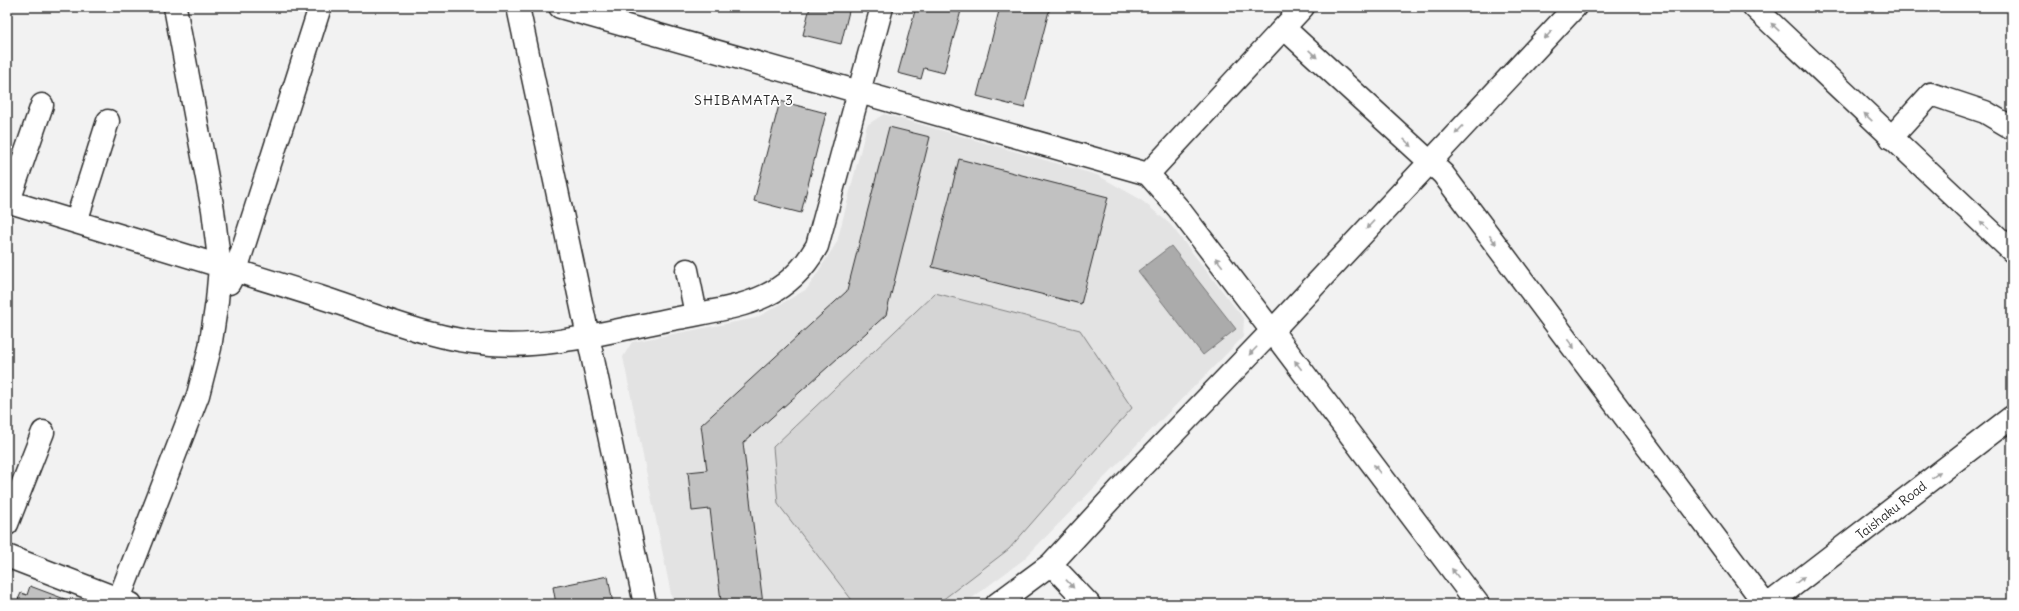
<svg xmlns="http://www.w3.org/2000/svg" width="2019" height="611" viewBox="0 0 2019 611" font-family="Delius,sans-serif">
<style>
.built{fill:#e3e3e3}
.green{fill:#d5d5d5;stroke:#808080}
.water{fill:#ababab;stroke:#787878}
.building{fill:#c1c1c1;stroke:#2b2b2b}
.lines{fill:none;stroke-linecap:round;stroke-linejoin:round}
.minor-casing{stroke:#2b2b2b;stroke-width:25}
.minor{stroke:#fff;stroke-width:22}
.oneway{fill:#a0a0a0}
.labels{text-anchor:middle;stroke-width:3.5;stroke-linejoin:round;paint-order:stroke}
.street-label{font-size:13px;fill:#2b2b2b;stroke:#fff}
.neighbourhood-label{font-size:14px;letter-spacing:1px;fill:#2b2b2b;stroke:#fff}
</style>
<rect width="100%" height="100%" fill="#f2f2f2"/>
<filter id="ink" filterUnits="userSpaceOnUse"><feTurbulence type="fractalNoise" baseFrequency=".025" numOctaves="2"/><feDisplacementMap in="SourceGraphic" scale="8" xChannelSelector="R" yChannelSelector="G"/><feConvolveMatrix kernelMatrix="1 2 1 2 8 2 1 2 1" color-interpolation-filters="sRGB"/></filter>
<g filter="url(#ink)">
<path class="built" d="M884,114L1097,175L1140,199L1170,224L1244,319L1243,337L1023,560L964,604H673L623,357L632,342L756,318L807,289L837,242L867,125Z"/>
<path class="green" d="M935,293L1080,330L1132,408L1009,549L937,604H855L778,504L773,447Z"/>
<path class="water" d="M1171,246L1236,329L1203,355L1138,271Z"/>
<path class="building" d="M810,7H850L841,44L803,35Z
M916,7H962L944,73L924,68L921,79L898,73Z
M1000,7H1050L1024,108L977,96Z
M780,101L826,113L801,213L754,201Z
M889,127L930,137L886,315L743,443L763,604H703L721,601L710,509L692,511L688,472L707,470L701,425L847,291Z
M959,159L1108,197L1081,304L932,267Z
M608,576L613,604H556L553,587Z
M30,586L78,604H16L21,593L27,595Z
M352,599L369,604H341Z
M410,599L429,604H409Z"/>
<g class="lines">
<defs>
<path id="minor" d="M518,7L645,604
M560,7L1148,174L1178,208L1272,331L1478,604
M1754,7L2012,251
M1284,28L1443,174L1765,604
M1891,138L1931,94L1985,112L2012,128
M1148,174L1303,7
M7,201C111,233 216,264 320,297C376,315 432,340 491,344C551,349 618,329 678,318C737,306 784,304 817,246L882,7
M9,201L42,105
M76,222L108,121
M687,270L696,314
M229,283L236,270L320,7
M7,524L43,432
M7,556L131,604
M1051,564L1089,604
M117,604L198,395L210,348L217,301L220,267L213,210L175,7
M997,604L1051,564L1119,490L1272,331L1575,7
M1769,604L2012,417"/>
</defs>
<use href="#minor" class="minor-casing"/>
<use href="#minor" class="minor"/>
</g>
<defs><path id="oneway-solid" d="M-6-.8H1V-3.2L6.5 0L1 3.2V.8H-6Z"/></defs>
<g class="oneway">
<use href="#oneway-solid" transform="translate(1775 27) rotate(-136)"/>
<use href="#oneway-solid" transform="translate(1548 35) rotate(133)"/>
<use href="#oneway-solid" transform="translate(1313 54) rotate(43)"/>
<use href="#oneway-solid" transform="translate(1868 117) rotate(-136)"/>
<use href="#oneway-solid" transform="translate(1459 130) rotate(133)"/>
<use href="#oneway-solid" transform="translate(1408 143) rotate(43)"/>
<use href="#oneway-solid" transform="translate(1370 225) rotate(133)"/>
<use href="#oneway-solid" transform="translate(1984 225) rotate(-137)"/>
<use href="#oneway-solid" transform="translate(1493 240) rotate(53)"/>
<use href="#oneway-solid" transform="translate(1219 262) rotate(-128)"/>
<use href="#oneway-solid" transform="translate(1571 344) rotate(53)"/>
<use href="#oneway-solid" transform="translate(1253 351) rotate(134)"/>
<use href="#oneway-solid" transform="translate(1298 365) rotate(-127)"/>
<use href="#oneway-solid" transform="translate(1377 469) rotate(-127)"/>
<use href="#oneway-solid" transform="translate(1936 475) rotate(-38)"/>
<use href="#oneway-solid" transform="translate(1455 573) rotate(-127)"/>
<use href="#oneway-solid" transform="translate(1800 580) rotate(-38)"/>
<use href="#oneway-solid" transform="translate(1070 584) rotate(47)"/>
</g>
</g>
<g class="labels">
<g class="street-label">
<text transform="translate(1891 510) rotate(-38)" y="5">Taishaku Road</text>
</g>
<g class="neighbourhood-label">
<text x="744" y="105">SHIBAMATA 3</text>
</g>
</g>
<rect width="2019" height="611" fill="none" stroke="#fff" stroke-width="24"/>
<rect x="12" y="12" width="1995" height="587" fill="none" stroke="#2b2b2b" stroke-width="1.5" filter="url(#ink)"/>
</svg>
